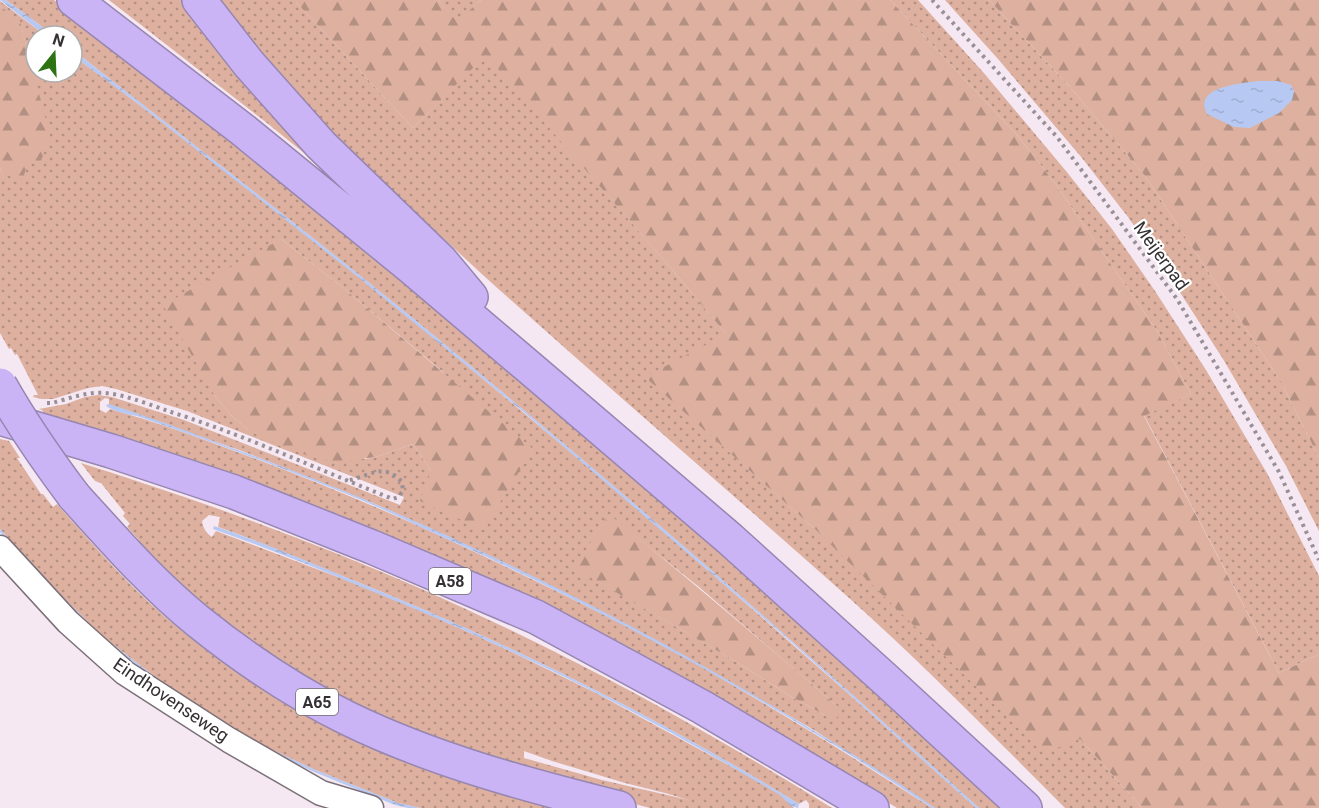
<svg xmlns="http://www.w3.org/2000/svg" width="1319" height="808" viewBox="0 0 1319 808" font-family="Roboto,sans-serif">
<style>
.grass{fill:url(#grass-dots);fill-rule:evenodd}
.forest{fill:url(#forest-firs)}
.water{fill:url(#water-ripples)}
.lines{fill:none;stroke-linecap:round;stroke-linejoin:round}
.street-casing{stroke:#7c7179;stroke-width:27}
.highway-casing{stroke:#9686b1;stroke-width:36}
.path{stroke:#989096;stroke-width:4;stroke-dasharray:3 4.5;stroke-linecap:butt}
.street{stroke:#fff;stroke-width:24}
.highway{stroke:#cbb4f5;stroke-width:33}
.highway-bridge-casing{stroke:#9686b1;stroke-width:36;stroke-linecap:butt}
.highway-bridge{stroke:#cbb4f5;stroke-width:33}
.labels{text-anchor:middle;stroke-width:4.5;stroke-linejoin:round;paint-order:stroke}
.shield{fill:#fff;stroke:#716e70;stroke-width:1.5}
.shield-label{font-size:16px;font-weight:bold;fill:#343033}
.street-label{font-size:18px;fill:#343033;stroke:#fff}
</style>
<defs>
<pattern id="grass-dots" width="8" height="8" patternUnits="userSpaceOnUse" patternTransform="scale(1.5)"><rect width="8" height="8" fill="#ddb0a0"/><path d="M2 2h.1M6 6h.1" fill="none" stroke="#b49083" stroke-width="1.8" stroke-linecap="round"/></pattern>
<pattern id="forest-firs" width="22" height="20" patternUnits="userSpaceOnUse" patternTransform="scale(1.5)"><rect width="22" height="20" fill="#ddb0a0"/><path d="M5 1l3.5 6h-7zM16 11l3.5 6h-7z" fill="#b49083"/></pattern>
<pattern id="water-ripples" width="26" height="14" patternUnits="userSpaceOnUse" patternTransform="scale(1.5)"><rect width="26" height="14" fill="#b7c9f3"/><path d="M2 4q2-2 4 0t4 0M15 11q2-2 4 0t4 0" fill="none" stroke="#9eadd1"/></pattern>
</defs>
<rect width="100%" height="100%" fill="#f5e8f2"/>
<path class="grass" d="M6,0H54L182,100L600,443L1006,808H979C805,651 630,497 449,348C326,246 198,149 72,49V36H55Z
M109,0H188L389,222L267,123Z
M220,0H297L296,2L413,128L486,54L675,273L727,335L646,377L817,531L1080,739L1142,808H1065C994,737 923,664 848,597C727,489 604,384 484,276C429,225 373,174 321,120C301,100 283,80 264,59L266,58Z
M438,0H481L457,22Z
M890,0H918L983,72L1066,171L1112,229L1155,291L1206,370L1268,475L1319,576V654L1279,673L1144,415L1191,394L1157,331L1054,182L1018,136Z
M945,0H989L1069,86L1145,176L1280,380L1319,458V531L1286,466L1223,359L1172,280L1128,217L1082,158L998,59Z
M0,1L46,36H36V72H72V55C147,109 219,167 292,224C527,410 753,607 976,808H935L814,730L786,714L595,608L443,534L373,503L308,477L242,451L109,405V399L105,398L100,402V410L106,413L110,409C153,421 195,436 237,452C313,480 388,511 462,546C541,583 620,621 696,664C776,709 854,758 932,808H897L791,742L45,416L42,410L39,409L66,404L85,397L98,395L112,397L184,420L400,505L404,497L187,411L116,389L102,386L88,388L53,399H42L33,397L34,395H38L17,354L15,355L11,348L9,349L0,333V168L2,174L32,68L20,22L0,6ZM281,239L347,291L443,372L483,530L431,471L413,444L376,457L365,459L248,430L231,415L214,395ZM609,515L699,587L837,706L828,717L790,696L735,661L575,568Z
M0,439L9,441L20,458H17L41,494H43L53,507L57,504C88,539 119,575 154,607C205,653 262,691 322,724L557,808H420L398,803L313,769L241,735L192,705L102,636L65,599L0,529Z
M81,463C166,490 251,519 333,552C507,621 673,709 832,808H809V804L806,800L799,804C654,715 503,640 345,577C303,560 261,542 218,527L220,517L209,515L202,521C203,528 206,533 212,537L216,531L343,579L419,610L512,652L598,694L741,772L781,795L794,808H650L517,773L296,682L137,552L139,540L127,527L130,524L123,516L125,513L101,483L95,481ZM524,751L552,761L625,783L665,793L689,800L602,780L524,758Z"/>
<path class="forest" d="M297,0H438L457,21L481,0H890L1018,136L1054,182L1157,331L1191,394L1144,416L1279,673L1319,654V808H1142L1080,739L1044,753L817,531L645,377L726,334L675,273L486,55L413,128L295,1Z
M989,0H1319V458L1280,380L1145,176L1069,86Z
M0,6L20,21L32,68L50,135L41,161L27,165L23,179L2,174L0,168Z
M281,239L347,291L533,449L483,530L420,501L431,471L413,444L376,457L338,462L311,457L268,440L248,430L231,415L214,395L163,305Z
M609,514C686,577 762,641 837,706L840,710L839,716L836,718L828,717L790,696L735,661L574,568Z"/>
<path class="water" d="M0,0H6L55,36H46Z
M72,49C198,149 326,246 449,348C630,497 805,651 979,808H976L791,642L521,410L353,273L141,106L72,55Z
M1258,81H1278L1291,85L1294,91L1292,100L1279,113L1250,128L1234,127L1207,114C1205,110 1203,105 1205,100C1212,85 1244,83 1258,81Z
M108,404C127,409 146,417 165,423C203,437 240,451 278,465C454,532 624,617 786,714C836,744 887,774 935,808H932C787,711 634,626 476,552C439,536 403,518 366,502C305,477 243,453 180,431C166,426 151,421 137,416C127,414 115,412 106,406Z
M214,526C259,541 302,559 345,577C503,640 654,715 799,804L798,808L791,806L780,795C693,744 604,694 512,652C461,628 409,606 357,585C309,565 262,546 213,529Z
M0,529L65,599L102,636L192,705L241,735L313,769L398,803L420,808H408L395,805L312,771L239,737L190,706L97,634L68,605L0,532Z"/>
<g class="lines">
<defs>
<path id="street" d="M0,548L68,622L125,673L229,740L321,793L371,808"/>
<path id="highway" d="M74,0L243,130L411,267L530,368L730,539L886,680L1025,808
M199,0L249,64L321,145L441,261L471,297
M0,418L111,451L234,492L372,547L536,617L702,707L872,808
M74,496C114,540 152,584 199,622C245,659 294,692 347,718C433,760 527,785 619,808"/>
</defs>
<use href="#street" class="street-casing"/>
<use href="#highway" class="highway-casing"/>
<path class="path" d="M932,0L1057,137L1177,299L1279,472L1319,560
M47,403H52C68,399 88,391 105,393C127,395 150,405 171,412C247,436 319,470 393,499L398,497L403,491L402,482C382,461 370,477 345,481"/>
<use href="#street" class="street"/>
<use href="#highway" class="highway"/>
<defs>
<path id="highway-bridge" d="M0,385C22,424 47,460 74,496"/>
</defs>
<use href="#highway-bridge" class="highway-bridge-casing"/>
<use href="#highway-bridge" class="highway-bridge"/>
</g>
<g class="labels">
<g class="shield">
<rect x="429" y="568" width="42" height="26" rx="4.5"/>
<rect x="296" y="689" width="42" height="26" rx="4.5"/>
</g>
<g class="shield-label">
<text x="450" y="587">A58</text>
<text x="317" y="708">A65</text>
</g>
<g class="street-label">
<text transform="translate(1161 256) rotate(54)" y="6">Meijerpad</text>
<text transform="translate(171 700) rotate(34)" y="6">Eindhovenseweg</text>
</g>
</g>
<g transform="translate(54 54) rotate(18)"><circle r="28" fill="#ffffff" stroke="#aeacad" stroke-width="1.5"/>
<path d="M0-4.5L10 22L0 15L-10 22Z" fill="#2d7314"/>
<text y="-9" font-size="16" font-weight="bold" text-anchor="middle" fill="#343033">N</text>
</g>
</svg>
